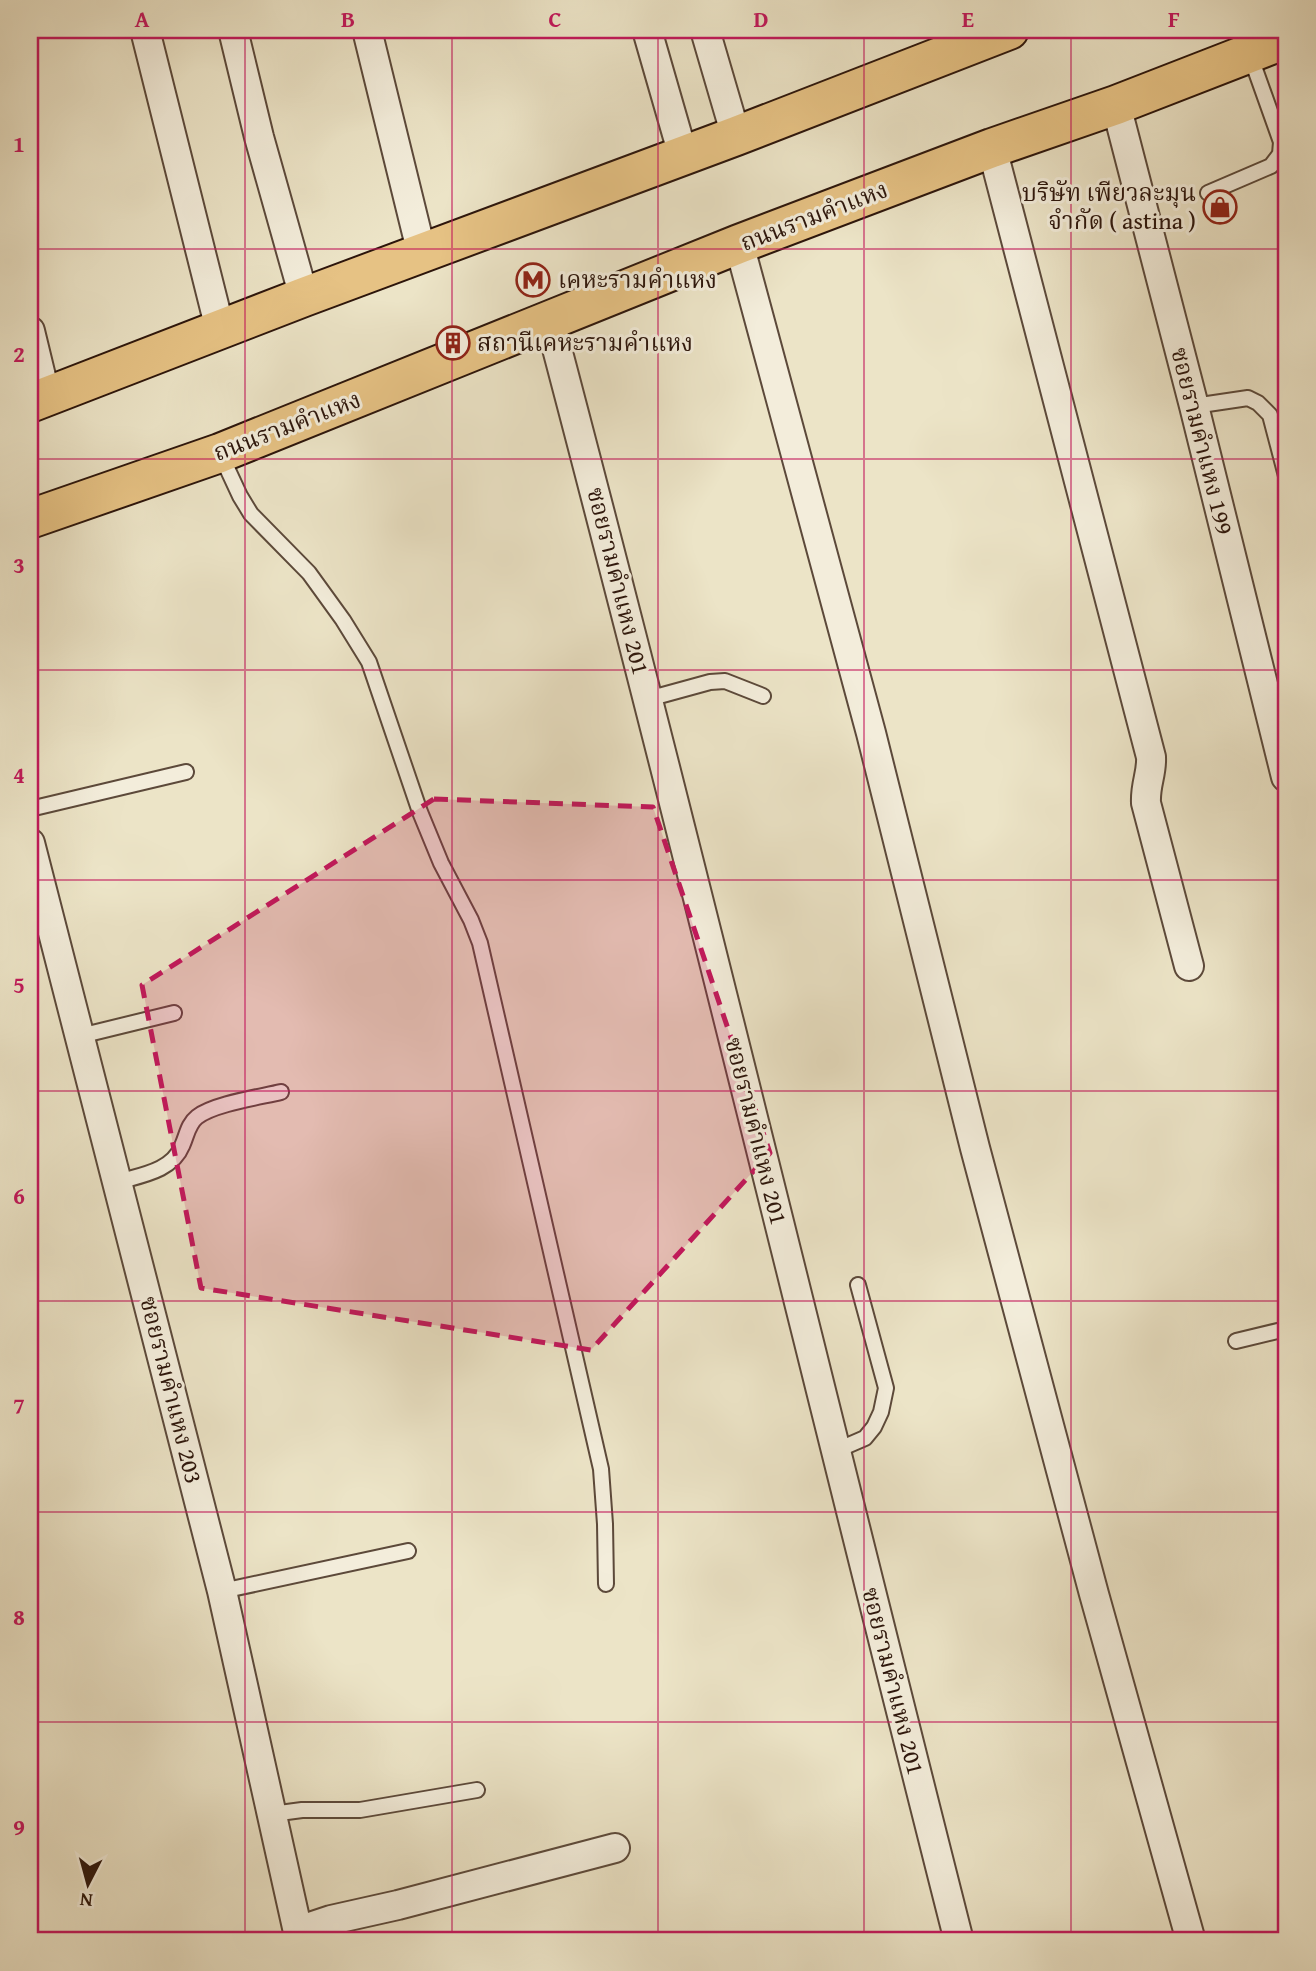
<svg xmlns="http://www.w3.org/2000/svg" width="1316" height="1971" viewBox="0 0 1316 1971" font-family="'Gentium Book Plus','Noto Serif Thai',serif">
<style>
.lines{fill:none;stroke-linecap:round;stroke-linejoin:round}
.service-casing{stroke:#5c493a;stroke-width:18}
.minor-casing{stroke:#5c493a;stroke-width:32}
.primary-casing{stroke:#2c150b;stroke-width:42}
.service{stroke:#f3eddb;stroke-width:14}
.minor{stroke:#f3eddb;stroke-width:28}
.primary{stroke:#e6c284;stroke-width:38}
.marked{fill:#c2185b;fill-opacity:0.2;stroke:#c2185b;stroke-width:5;stroke-dasharray:14 9;stroke-linejoin:round}
.grid{fill:none;stroke:#c2185b;stroke-width:2;stroke-opacity:0.55}
.labels{text-anchor:middle;stroke-width:6;stroke-linejoin:round;paint-order:stroke}
.poi-label{font-size:24px;fill:#2c150b;stroke:#f3eddb;text-anchor:start}
.street-label{font-size:24px;fill:#2c150b;stroke:#f3eddb}
.neatline{fill:none;stroke:#c2185b;stroke-width:2.5}
.grid-label{font-size:23px;text-anchor:middle;font-weight:bold;fill:#c2185b}
</style>
<rect width="100%" height="100%" fill="#ece4c7"/>
<filter id="stains"><feTurbulence type="fractalNoise" baseFrequency=".00286" numOctaves="4"/><feColorMatrix values="0 0 0 0 .2 0 0 0 0 .09 0 0 0 0 .02 0 0 0 .5 -.17"/></filter>
<radialGradient id="worn" r=".72"><stop offset=".6" stop-color="#630" stop-opacity="0"/><stop offset="1" stop-color="#630" stop-opacity=".3"/></radialGradient>
<g class="lines">
<defs>
<path id="service" d="M1208,193L1271,166L1280,154L1281,142L1250,55
M1194,406L1248,398L1258,403L1270,415L1286,476
M220,453L240,496L251,514L309,573L343,620L369,662L420,812L441,863L471,920L480,943L601,1469L605,1524L606,1584
M648,699L710,682L725,681L763,696
M30,809L186,772
M80,1036L174,1013
M118,1182C141,1175 172,1171 182,1146C187,1135 188,1124 197,1117C213,1104 260,1097 281,1092
M1236,1341L1286,1329
M835,1451L865,1438L874,1427L881,1412L886,1388L858,1285
M222,1591L408,1551
M272,1814L302,1810H360L477,1790"/>
<path id="minor" d="M145,30L220,329
M233,30L259,137L304,297
M367,30L422,254
M647,30L683,155
M705,30L736,136
M1116,105L1194,406L1286,777
M992,148L1151,757C1152,774 1145,784 1146,803L1189,966
M739,244L871,733L975,1148L1094,1594L1191,1941
M550,322C692,860 822,1402 959,1941
M30,331L46,397
M30,843L222,1591L300,1941
M298,1931L331,1920L398,1905L615,1848"/>
<path id="primary" d="M30,403L304,297L736,136L1009,30
M30,519L220,453L739,244L992,148L1116,105L1286,39"/>
</defs>
<use href="#service" class="service-casing"/>
<use href="#minor" class="minor-casing"/>
<use href="#primary" class="primary-casing"/>
<use href="#service" class="service"/>
<use href="#minor" class="minor"/>
<use href="#primary" class="primary"/>
</g>
<path class="marked" d="M434,799L653,807L770,1153L591,1350L201,1288L142,985Z"/>
<path class="grid" d="M245,30V1941M452,30V1941M658,30V1941M864,30V1941M1071,30V1941M30,249H1286M30,459H1286M30,670H1286M30,880H1286M30,1091H1286M30,1301H1286M30,1512H1286M30,1722H1286"/>
<defs>
<symbol id="shop-ring" viewBox="-11 -11 22 22"><circle r="9.5" fill="#f3eddb" stroke="#8f2418" stroke-width="1.5"/><path d="M-5-2.5h2.3a2.7 3.5 0 0 1 5.4 0H5L5.5 6h-11ZM-1.5-2.5h3a1.5 2.3 0 0 0-3 0Z" fill="#8f2418"/></symbol>
<symbol id="metro-ring" viewBox="-11 -11 22 22"><circle r="9.5" fill="#f3eddb" stroke="#8f2418" stroke-width="1.5"/><path d="M-5.5 5V-5H-3L0 0L3-5H5.5V5H3V-.5L0 4L-3-.5V5Z" fill="#8f2418"/></symbol>
<symbol id="building-ring" viewBox="-11 -11 22 22"><circle r="9.5" fill="#f3eddb" stroke="#8f2418" stroke-width="1.5"/><path d="M-4-6H4V6H1V3H-1V6H-4ZM-2.5-4.3h1.7v1.8h-1.7ZM.8-4.3h1.7v1.8H.8ZM-2.5-1h1.7V.8h-1.7ZM.8-1h1.7V.8H.8Z" fill="#8f2418"/></symbol>
</defs>
<g fill-rule="evenodd">
<use href="#shop-ring" x="1201" y="188" width="38" height="38"/>
<use href="#metro-ring" x="514" y="261" width="38" height="38"/>
<use href="#building-ring" x="434" y="324" width="38" height="38"/>
</g>
<g class="labels">
<g class="poi-label">
<text x="1196" y="201" text-anchor="end">บริษัท เพียวละมุน<tspan x="1196" dy="28">จำกัด ( astina )</tspan></text>
<text x="558" y="288">เคหะรามคำแหง</text>
<text x="477" y="351">สถานีเคหะรามคำแหง</text>
</g>
<g class="street-label">
<text transform="translate(814 216) rotate(-21)" y="8">ถนนรามคำแหง</text>
<text transform="translate(287 426) rotate(-21)" y="8">ถนนรามคำแหง</text>
<text transform="translate(1202 441) rotate(76)" y="8">ซอยรามคำแหง 199</text>
<text transform="translate(618 581) rotate(76)" y="8">ซอยรามคำแหง 201</text>
<text transform="translate(756 1131) rotate(76)" y="8">ซอยรามคำแหง 201</text>
<text transform="translate(171 1390) rotate(76)" y="8">ซอยรามคำแหง 203</text>
<text transform="translate(893 1681) rotate(76)" y="8">ซอยรามคำแหง 201</text>
</g>
</g>
<rect width="1316" height="1971" fill="none" stroke="#ece4c7" stroke-width="77"/>
<g transform="translate(88 1884) rotate(186)" stroke="#f3eddb" stroke-width="5" paint-order="stroke">
<path d="M0-5L12 26L0 18L-12 26Z" fill="#2c150b"/>
<text y="-10" font-size="19" font-weight="bold" text-anchor="middle" fill="#2c150b">N</text>
</g>
<rect x="38" y="38" width="1240" height="1894" class="neatline"/>
<g class="grid-label">
<text x="142" y="27">A</text>
<text x="348" y="27">B</text>
<text x="555" y="27">C</text>
<text x="761" y="27">D</text>
<text x="968" y="27">E</text>
<text x="1174" y="27">F</text>
<text x="19" y="152">1</text>
<text x="19" y="362">2</text>
<text x="19" y="573">3</text>
<text x="19" y="783">4</text>
<text x="19" y="993">5</text>
<text x="19" y="1204">6</text>
<text x="19" y="1414">7</text>
<text x="19" y="1625">8</text>
<text x="19" y="1835">9</text>
</g>
<rect width="100%" height="100%" filter="url(#stains)"/>
<rect width="100%" height="100%" fill="url(#worn)"/>
</svg>
